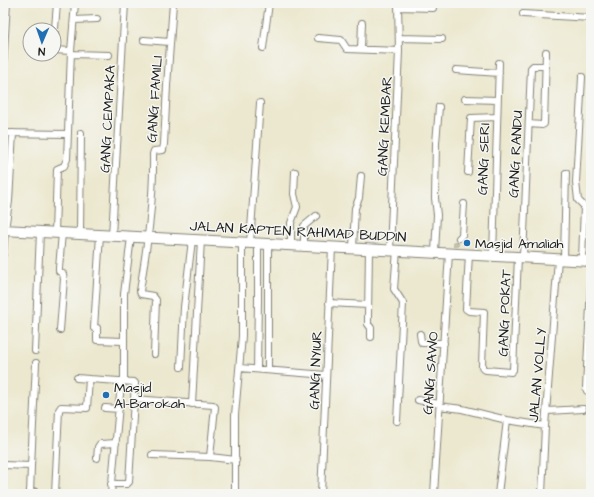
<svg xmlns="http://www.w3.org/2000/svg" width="594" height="497" viewBox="0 0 594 497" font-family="'Architects Daughter',sans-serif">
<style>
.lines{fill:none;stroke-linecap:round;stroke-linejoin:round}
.minor-tunnel{stroke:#c2bfab;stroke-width:6;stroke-dasharray:6 3;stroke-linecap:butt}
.minor-casing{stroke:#848276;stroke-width:8}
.primary-casing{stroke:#848276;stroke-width:12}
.minor{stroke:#fff;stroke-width:6}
.primary{stroke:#fff;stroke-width:10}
.poi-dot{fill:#1f6fb2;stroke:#f6f6f2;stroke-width:1.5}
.labels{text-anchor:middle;stroke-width:3;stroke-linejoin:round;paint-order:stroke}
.street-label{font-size:14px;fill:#1c1c1c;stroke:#f6f6f2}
.poi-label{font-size:14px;fill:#1c1c1c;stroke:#f6f6f2;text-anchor:start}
</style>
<rect width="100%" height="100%" fill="#f6f6f2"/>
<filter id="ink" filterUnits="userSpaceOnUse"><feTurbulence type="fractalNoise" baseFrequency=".025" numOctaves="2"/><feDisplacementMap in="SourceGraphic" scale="8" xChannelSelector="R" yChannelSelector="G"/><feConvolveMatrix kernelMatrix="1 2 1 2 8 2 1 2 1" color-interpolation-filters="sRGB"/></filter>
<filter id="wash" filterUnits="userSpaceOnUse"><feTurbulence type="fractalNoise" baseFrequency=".012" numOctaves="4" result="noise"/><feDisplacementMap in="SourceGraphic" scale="16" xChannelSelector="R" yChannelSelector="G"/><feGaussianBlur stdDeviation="0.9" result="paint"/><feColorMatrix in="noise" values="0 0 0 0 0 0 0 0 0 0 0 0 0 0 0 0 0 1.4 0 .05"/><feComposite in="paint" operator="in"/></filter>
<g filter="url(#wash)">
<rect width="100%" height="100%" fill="#ece8cf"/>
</g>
<g filter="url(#ink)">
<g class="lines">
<path class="minor-tunnel" d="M456,247V240L459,238"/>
<defs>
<path id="minor" d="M399,7L433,8
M523,14L591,18
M74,20L97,19
M318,38L341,40L347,49L399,51
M400,38L442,39
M144,40L170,42
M54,41L57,3
M263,48L269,3
M361,49L362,23
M54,50L71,51
M71,54L109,55
M3,67L7,3
M456,70L499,73
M465,99L497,100
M529,124L542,125L544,124L546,52
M3,133L67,134
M468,172L471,118L497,117
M55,233L57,169L64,166L67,159L71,51L75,3
M80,234L81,133
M100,235L94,328H97V340L123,341
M112,236L125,3
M459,238L462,235L464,204
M250,243L260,103
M291,245V223L297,207L294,194L295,172
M304,245V226L316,216
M353,248L355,208L359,198L361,176
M369,249L368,317V324L371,328V337
M390,250L399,51L398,3
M397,250L394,289L403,303L397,421
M435,252L437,215L435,198L436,143L439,107
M3,254L5,230L9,201L13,133
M469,254L466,309L469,311L484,312L482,366L483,369L486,370L511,372L513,370L518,257
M493,255L499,63
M523,257L531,68L533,66H546
M564,259L566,173
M582,260L584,206L578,200L576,182L582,77
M591,285L586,388L587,391H591
M329,303L368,305
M60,330L64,279L63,274L59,271V268L62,233
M420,334L421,341L422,343H444
M35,351L40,232
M154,354L156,300L153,296L141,294L140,291C147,246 154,200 153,154L154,151L163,150L164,144L167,86L173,3
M181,367L184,307L192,240
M240,368L326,375
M257,369L258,300V243
M268,370V244
M77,378L89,379
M134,399L213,405L215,407L210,457
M418,400L439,404
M192,404L201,240
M439,406L462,409L507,420L545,426
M105,408L119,409
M547,411L583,409
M152,455L210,457L236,460
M97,458L98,447L100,444L116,443
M3,465L31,466L30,494
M31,466L36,363
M30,490L42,494
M55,494L59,410L61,407L87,408L89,379L134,382L135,383L129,482L127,484H111
M111,494L121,383L124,381V294L131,237
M235,494V415L242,336V242
M321,494L332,247
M434,494L449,253
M498,494L507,420
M542,494L545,426L558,259"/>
<path id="primary" d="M3,230L591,261"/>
</defs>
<use href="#minor" class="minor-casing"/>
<use href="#primary" class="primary-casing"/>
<use href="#minor" class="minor"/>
<use href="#primary" class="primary"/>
</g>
</g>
<g class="poi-dot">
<circle cx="467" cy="243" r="4"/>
<circle cx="106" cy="395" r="4"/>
</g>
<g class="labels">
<g class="street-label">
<text transform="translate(154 99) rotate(-86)" y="5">GANG FAMILI</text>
<text transform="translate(107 119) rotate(-87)" y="5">GANG CEMPAKA</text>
<text transform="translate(384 126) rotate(-87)" y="5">GANG KEMBAR</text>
<text transform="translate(515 154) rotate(-87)" y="5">GANG RANDU</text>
<text transform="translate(483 159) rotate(-88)" y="5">GANG SERI</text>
<text transform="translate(298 231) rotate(3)" y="5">JALAN KAPTEN RAHMAD BUDDIN</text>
<text transform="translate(504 313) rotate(-88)" y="5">GANG POKAT</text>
<text transform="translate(315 370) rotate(-88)" y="5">GANG NYIUR</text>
<text transform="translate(430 373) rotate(-86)" y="5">GANG SAWO</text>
<text transform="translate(537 375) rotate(-85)" y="5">JALAN VOLLY</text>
</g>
<g class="poi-label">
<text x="475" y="248">Masjid Amaliah</text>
<text x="114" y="392">Masjid<tspan x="114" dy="16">Al-Barokah</tspan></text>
</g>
</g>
<rect width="594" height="497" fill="none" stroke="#f6f6f2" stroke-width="16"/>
<g transform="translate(42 42) rotate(182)"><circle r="19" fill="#f6f6f2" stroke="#9f9f9c"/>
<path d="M0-3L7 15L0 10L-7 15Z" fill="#1f6fb2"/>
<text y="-6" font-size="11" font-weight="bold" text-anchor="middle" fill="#1c1c1c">N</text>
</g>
</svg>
